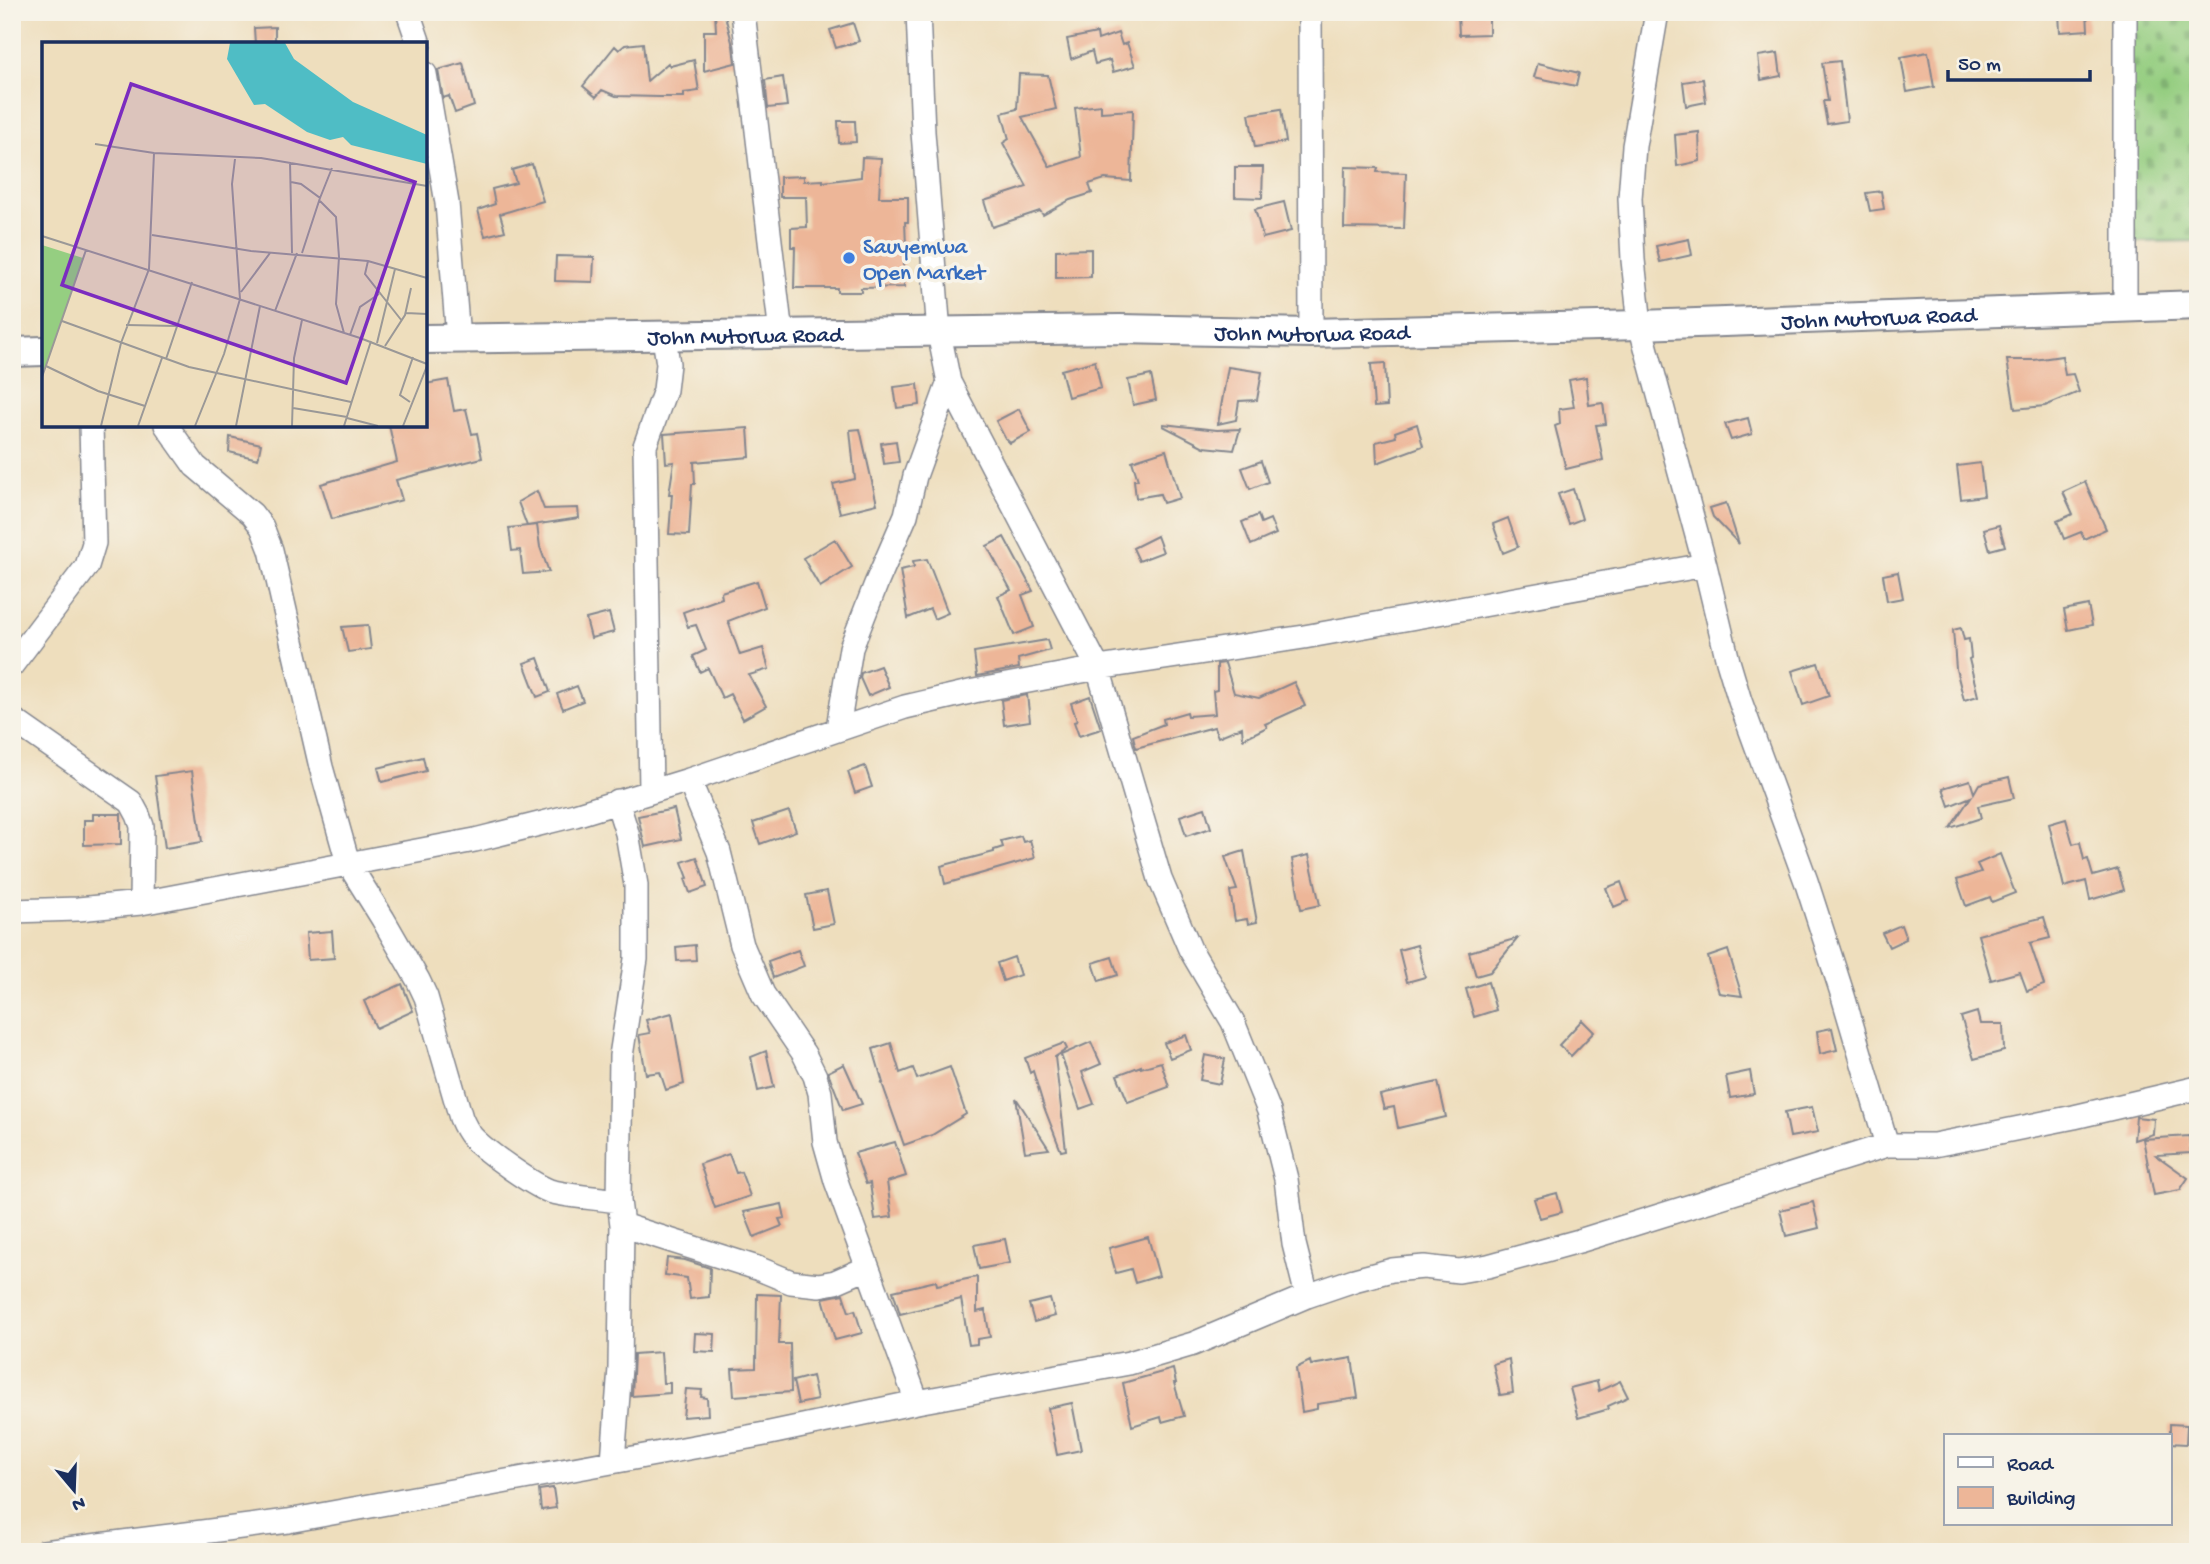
<svg xmlns="http://www.w3.org/2000/svg" width="2210" height="1564" viewBox="0 0 2210 1564" font-family="'Gochi Hand',sans-serif">
<style>
.cemetery{fill:url(#cemetery-stones);stroke:#587e70;stroke-width:2}
.building{fill:#edb698}
.lines{fill:none;stroke-linecap:round;stroke-linejoin:round}
.minor-casing{stroke:#84868e;stroke-width:26}
.tertiary-casing{stroke:#84868e;stroke-width:32}
.minor{stroke:#fff;stroke-width:23}
.tertiary{stroke:#fff;stroke-width:28}
.shop-dot{fill:#3f7fe0;stroke:#f7f3e8;stroke-width:2.5}
.labels{text-anchor:middle;stroke-width:7;stroke-linejoin:round;paint-order:stroke}
.shop-label{font-size:23px;fill:#366cbe;stroke:#f7f3e8;text-anchor:start}
.street-label{font-size:23px;fill:#1b2f5e;stroke:#f7f3e8}
.inset-road{fill:none;stroke:#9a9897;stroke-width:2}
.view{fill:#7b2cbf;fill-opacity:0.15;stroke:#7b2cbf;stroke-width:3.5}
.inset-edge{fill:none;stroke:#1b2f5e;stroke-width:3.5}
</style>
<defs>
<pattern id="cemetery-stones" width="16" height="16" patternUnits="userSpaceOnUse" patternTransform="scale(1.75)"><rect width="16" height="16" fill="#95ce81"/><path d="M2 7V4a2 2 0 0 1 4 0v3zM10 15v-3a2 2 0 0 1 4 0v3z" fill="#80b172"/></pattern>
</defs>
<rect width="100%" height="100%" fill="#f7f3e8"/>
<filter id="ink" filterUnits="userSpaceOnUse"><feTurbulence type="fractalNoise" baseFrequency=".0143" numOctaves="2"/><feDisplacementMap in="SourceGraphic" scale="14" xChannelSelector="R" yChannelSelector="G"/><feConvolveMatrix kernelMatrix="1 2 1 2 8 2 1 2 1" color-interpolation-filters="sRGB"/></filter>
<filter id="wash" filterUnits="userSpaceOnUse"><feTurbulence type="fractalNoise" baseFrequency=".00686" numOctaves="4" result="noise"/><feDisplacementMap in="SourceGraphic" scale="28" xChannelSelector="R" yChannelSelector="G"/><feGaussianBlur stdDeviation="1.57" result="paint"/><feColorMatrix in="noise" values="0 0 0 0 0 0 0 0 0 0 0 0 0 0 0 0 0 1.4 0 .05"/><feComposite in="paint" operator="in"/></filter>
<g filter="url(#wash)">
<rect width="100%" height="100%" fill="#eedebd"/>
<path class="cemetery" d="M2125,12H2198V241L2126,242Z"/>
<g id="blocks">
<path class="building" d="M715,12H724L733,46L735,63L704,71V31H716Z
M1489,12V34L1459,35L1458,13Z
M2059,12H2087L2088,30L2060,32Z
M853,23L859,41L836,48L830,30Z
M275,27V44H255L254,28Z
M1097,33L1098,40L1118,33L1122,45L1127,43L1135,66L1113,72L1110,60L1095,64L1092,51L1071,59L1067,39Z
M643,43L647,81L668,63L670,66L694,60L699,91L684,93V97H659L616,96L602,90L596,97L583,86L615,46L619,50L625,45Z
M1928,52L1934,87L1907,92L1901,57Z
M1778,53L1781,76L1761,80L1758,56Z
M1840,61L1847,121L1827,124L1823,101H1828L1822,63Z
M463,63L474,106L455,113L449,96L443,98L438,70Z
M1538,63L1579,73L1576,86L1534,77Z
M1019,74L1048,75L1056,109L1022,117L1050,167L1081,157L1075,108L1101,105V112L1133,110L1131,181L1105,179L1089,184L1092,193L1070,200L1043,215L1040,211L992,227L984,201L1027,187L1003,143L1009,139L1002,113L1017,109Z
M783,77L787,106L768,108L765,80Z
M1703,79L1706,102L1686,106L1683,82Z
M1281,109L1286,142L1255,147L1249,114Z
M838,121H855L856,142L839,143Z
M1699,132L1700,161L1677,166L1675,135Z
M862,157L881,158L879,197H908V222H905L906,246H904V287L861,288V292H837V288H794L795,247H791V228L807,227L806,197H780V177L804,176V181L823,180V182L861,177Z
M532,164L543,201L500,214L505,231L485,236L478,210L495,204L492,189L516,183L512,170Z
M1235,167H1263L1262,198L1235,197Z
M1345,167L1378,168L1377,172L1406,173L1404,229L1344,228Z
M1881,191L1884,209L1870,211L1866,193Z
M1284,202L1291,231L1263,238L1255,209Z
M1689,239L1692,255L1660,262L1656,246Z
M1091,249V277L1056,278V250Z
M556,256L594,257L593,282L555,281Z
M2062,356L2065,375L2073,374L2079,392L2045,406L2015,409L2007,360H2034Z
M1095,361L1101,388L1068,397L1061,370Z
M1385,363L1387,406L1374,407L1371,364Z
M1228,367L1262,372L1257,400L1239,401L1236,420L1218,424Z
M1151,375L1156,400L1133,405L1128,380Z
M1586,377L1589,405L1603,403L1606,424L1596,425L1603,460L1566,469L1555,426L1560,424L1559,409L1574,407L1569,380Z
M448,380L454,411L466,409L472,434L477,433L482,458L396,480L402,500L332,519L321,484L397,462L389,425H425V384Z
M918,384L920,405L897,408L894,387Z
M1019,409L1031,432L1010,443L1005,438L996,421Z
M1748,418L1752,434L1731,440L1725,424Z
M1163,424L1217,430L1240,429L1234,450L1204,447L1163,426Z
M1417,424L1423,446L1377,463L1376,442L1396,437L1395,432Z
M748,428L750,457L694,462L695,484H692L689,535L669,534L672,494H669L674,462L666,463L664,434Z
M860,429L877,504L840,513L833,484L855,479L850,430Z
M230,437L261,444L258,459L229,452Z
M896,441L899,462L884,464L881,443Z
M1166,450L1180,498L1163,503L1160,494L1136,498L1134,480H1138L1132,461Z
M1261,461L1268,482L1250,489L1242,468Z
M1980,463L1984,496L1961,499L1957,466Z
M2085,482L2106,529L2084,539L2081,532L2064,539L2057,521L2073,514L2063,492Z
M1573,489L1582,519L1569,524L1558,494Z
M537,491L544,509L578,508L579,518L527,526L518,502Z
M1726,503L1739,544L1713,517L1710,508Z
M1258,515L1261,523L1270,519L1276,534L1251,545L1242,522Z
M1508,518L1518,547L1503,553L1493,524Z
M537,525L540,547L549,572L523,574L520,550L512,551L509,528Z
M1999,525L2005,546L1990,550L1984,529Z
M1157,536L1163,552L1139,561L1133,548Z
M1004,537L1033,591L1022,595L1034,627L1014,635L998,596L1011,590L987,546Z
M835,539L852,567L820,587L803,558Z
M927,559L948,613L934,619L930,609L908,618L900,570L914,567L913,561Z
M1898,572L1903,598L1887,601L1883,575Z
M757,581L765,607L728,621L740,655L763,648L769,669L749,675L766,706L743,719L730,694L722,698L708,668L700,672L693,656L706,650L696,625L688,627L683,612L722,598L721,592Z
M2088,605L2092,625L2068,630L2064,610Z
M609,613L614,632L591,638L586,619Z
M368,625L371,649L348,652L342,627Z
M1961,628L1964,640L1969,639L1971,658L1969,659L1978,696L1964,700L1956,669L1953,630Z
M1047,640L1050,650L1018,659L1019,668L977,676L974,652Z
M538,658L550,692L537,697L524,663Z
M1225,663L1234,693L1259,698L1294,682L1305,706L1265,724L1267,727L1243,739L1242,727L1218,737L1214,727L1136,748L1133,736L1164,724L1163,719L1187,712L1188,716L1215,714L1213,691L1217,690V664Z
M1818,663L1829,696L1803,705L1792,671Z
M880,666L889,687L868,696L860,678L861,673Z
M577,686L583,701L563,709L557,694Z
M1027,695L1030,721L1004,725L1001,700Z
M1090,696L1101,729L1079,736L1074,722L1077,721L1071,703Z
M423,757L426,771L382,782L378,768Z
M865,766L872,787L855,793L848,772Z
M192,771L202,842L165,848L155,776Z
M2009,777L2014,798L1978,806L1981,818L1950,828L1971,797L1949,806L1943,788L1970,780L1974,793L1979,784Z
M1205,808L1211,828L1186,836L1180,816Z
M674,809L681,839L645,847L638,816Z
M789,811L796,831L760,844L753,823Z
M93,814H121V844L84,845V820H93Z
M2066,819L2073,844L2080,842L2084,860L2088,859L2093,876L2118,869L2124,890L2090,900L2086,881L2064,887L2049,824Z
M1021,836L1023,842L1030,840L1035,858L945,884L941,866L994,852V850L1003,847L1001,841Z
M1244,851L1257,922L1248,924L1247,919L1235,921L1230,891L1237,890L1225,857Z
M2000,854L2015,893L1992,902L1990,897L1966,906L1957,880L1981,872L1977,864Z
M1309,855L1320,905L1301,909L1292,859Z
M697,857L707,887L690,893L685,879L688,878L682,862Z
M1621,882L1628,901L1614,907L1606,888Z
M827,891L834,924L813,928L806,895Z
M2044,917L2050,938L2030,943L2044,985L2027,991L2020,972L1991,980L1978,935Z
M1901,925L1906,939L1889,947L1882,933Z
M332,931L334,958L308,960L306,933Z
M1518,938L1490,972L1476,976L1469,952Z
M695,945L696,960L677,961L676,947Z
M1417,945L1425,977L1407,982L1399,950Z
M798,950L804,966L773,978L768,961Z
M1728,950L1742,996L1719,993L1708,957Z
M1014,957L1020,975L1003,981L997,963Z
M1112,957L1118,975L1099,981L1093,963Z
M1488,982L1496,1010L1474,1017L1466,989Z
M402,984L413,1011L376,1028L364,1001Z
M1977,1012L1980,1024H2003L2004,1051L1974,1059L1961,1017Z
M672,1013L684,1084L666,1090L660,1072L646,1074L639,1035L650,1033L646,1020Z
M1582,1020L1594,1032L1571,1056L1559,1045Z
M1832,1028L1837,1050L1820,1054L1817,1031Z
M1186,1035L1191,1050L1170,1058L1164,1043Z
M1091,1042L1101,1064L1082,1072L1094,1104L1080,1109L1061,1055Z
M891,1043L900,1073L913,1068L917,1079L950,1067L966,1114L932,1135L904,1145L882,1083H883L873,1049Z
M1064,1043L1067,1049L1055,1057L1066,1150L1061,1151L1044,1107L1033,1071L1030,1073L1025,1058Z
M766,1051L774,1087L758,1091L751,1057Z
M1205,1055L1225,1059L1220,1084L1200,1080Z
M1161,1062L1169,1087L1128,1102L1117,1075L1141,1066V1068Z
M844,1064L862,1104L843,1110L828,1072Z
M1750,1071L1754,1094L1730,1098L1726,1076Z
M1438,1082L1446,1117L1398,1128L1394,1107L1384,1109L1380,1095Z
M1016,1098L1049,1149L1025,1152Z
M1812,1107L1818,1132L1790,1137L1785,1112Z
M2136,1117L2154,1119L2153,1134L2134,1140Z
M2189,1136L2191,1153L2156,1155L2188,1178L2180,1190L2154,1195L2143,1139Z
M895,1142L906,1176L887,1182L892,1217L875,1219L870,1183L866,1184L855,1153Z
M729,1154L736,1173L741,1172L750,1196L715,1208L700,1164Z
M1557,1193L1562,1212L1540,1218L1534,1199Z
M1813,1202L1819,1228L1786,1236L1780,1210Z
M782,1204L785,1218L779,1219L782,1226L754,1237L744,1212Z
M1148,1237L1159,1276L1135,1283L1131,1269L1116,1273L1109,1248Z
M1005,1239L1010,1263L979,1269L974,1245Z
M667,1258L685,1260L710,1268L709,1297L690,1299L687,1278L665,1275Z
M977,1277V1312L985,1310L990,1337L977,1339V1344L969,1345L961,1299L900,1314L893,1291L936,1281L937,1285Z
M757,1294L781,1295L779,1344H790L791,1392L734,1396L732,1369L756,1368Z
M843,1294L849,1312L855,1310L862,1333L835,1340L823,1298Z
M1050,1299L1055,1316L1034,1322L1029,1304Z
M695,1333L715,1334L714,1352L694,1351Z
M661,1352L663,1383H670V1393L632,1396L634,1354Z
M1352,1358L1358,1398L1317,1404V1409L1302,1412L1296,1368L1310,1361L1311,1365Z
M1509,1359L1513,1393L1500,1395L1493,1364Z
M1173,1369L1176,1383H1174L1184,1416L1162,1422L1161,1417L1132,1426L1123,1383Z
M812,1376L817,1400L798,1404L793,1381Z
M1597,1381L1599,1391L1620,1381L1628,1397L1608,1406L1609,1409L1578,1418L1570,1388Z
M686,1389L702,1390L701,1397L707,1398L708,1415L683,1417Z
M1072,1403L1081,1450L1057,1455L1048,1408Z
M2170,1424L2187,1425L2186,1444L2170,1443Z
M553,1488L556,1508L541,1510L539,1490Z"/>
</g>
</g>
<g filter="url(#ink)">
<use href="#blocks" fill-opacity="0" stroke="#84868e" stroke-width="2"/>
<g class="lines">
<defs>
<path id="minor" d="M408,12L419,44
M743,12L781,334
M918,12L923,132L939,333L949,382L1098,668L1160,879L1190,949L1233,1022L1269,1111L1286,1179L1294,1244L1307,1296
M1310,12L1311,333
M1657,12L1634,146L1630,198L1633,260L1640,325L1705,565L1728,661L1740,701L1806,881L1843,996L1887,1145
M2125,12V307
M425,74L447,203L458,338
M166,425L195,466L252,514L262,527L271,550L321,767L348,863L383,919L418,980L426,997L461,1118C464,1125 467,1131 472,1137C485,1151 536,1188 553,1192C575,1197 597,1198 619,1201
M12,665L87,566L94,543L91,425
M12,719L131,802L138,815L142,826L141,903
M838,728L851,648L876,584L906,515L915,476L949,382
M689,780L719,852L742,945L763,994L804,1054L815,1076L820,1093L825,1142L836,1181L917,1402
M651,790L645,446L665,390L668,364L664,337
M617,801L627,833L636,885V959L621,1056L619,1201L622,1225L757,1268L791,1282L819,1285L835,1282L867,1268
M12,911L78,909L141,903L475,840L575,815L689,780L905,707L974,691L1098,668L1304,637L1705,565
M613,1461L620,1368L622,1225
M44,1552L288,1521L765,1434L917,1402L1129,1363L1193,1344L1307,1296L1354,1280L1392,1270L1424,1267L1459,1271L1488,1266L1579,1241L1887,1145H1934L1980,1136L2074,1117L2198,1088"/>
<g id="tertiary">
<path id="s1" d="M425,339L1120,329L1311,333L1640,325L2198,305"/>
<path d="M12,352L44,351"/>
</g>
</defs>
<use href="#minor" class="minor-casing"/>
<use href="#tertiary" class="tertiary-casing"/>
<use href="#minor" class="minor"/>
<use href="#tertiary" class="tertiary"/>
</g>
</g>
<circle class="shop-dot" cx="849" cy="258" r="7"/>
<g class="labels">
<g class="shop-label">
<text x="863" y="253">Sauyemwa<tspan x="863" dy="26">Open Market</tspan></text>
</g>
<g class="street-label">
<text dy="8" stroke="none"><textPath href="#s1" startOffset="1454">John Mutorwa Road</textPath></text>
<text dy="8" stroke="none"><textPath href="#s1" startOffset="887">John Mutorwa Road</textPath></text>
<text dy="8" stroke="none"><textPath href="#s1" startOffset="320">John Mutorwa Road</textPath></text>
</g>
</g>
<g transform="translate(42 42)">
<rect width="385" height="385" fill="#eedebd"/>
<path d="M0,203L41,216L0,335Z" fill="#95ce81"/>
<path d="M188,1H243L252,17L311,60L385,93V122L309,103L301,95L288,98L265,90L223,62L212,63L185,17Z" fill="#4fbdc5"/>
<path class="inset-road" d="M53,102L112,111L219,116L385,144M248,120L250,211M249,140L259,142L278,156L260,211M278,156L290,126M278,159L294,175L297,215L294,262L302,291M110,193L209,209L326,219L385,236M0,194L318,296L385,322M326,219L323,232L360,279M199,250L228,211M233,269L255,211M364,271L385,272M20,279L147,325L309,360M84,283L135,284M308,293L318,265L337,252M335,301L353,227M343,304L363,273L369,246M124,317L150,240M4,324L56,349L103,364M0,335L44,208M368,360L358,353L371,315M251,366L305,375M305,376L336,384M59,384L79,301L107,227L112,111M96,384L120,316M153,384L182,312L198,257L190,142L193,117M194,384L218,264M250,384L252,316L260,278M302,384L329,299M361,384L385,324"/>
<path class="view" d="M89,42L373,140L304,341L20,243Z"/>
<rect width="385" height="385" class="inset-edge"/>
</g>
<rect width="2210" height="1564" fill="none" stroke="#f7f3e8" stroke-width="42"/>
<rect x="1944" y="1434" width="228" height="91" fill="#f7f3e8" stroke="#9fa5b1" stroke-width="2"/>
<rect x="1958" y="1457" width="35" height="10" fill="#ffffff" stroke="#9fa5b1" stroke-width="2"/>
<text x="2007" y="1470" font-size="21" fill="#1b2f5e">Road</text>
<rect x="1958" y="1487" width="35" height="21" fill="#edb698" stroke="#9fa5b1" stroke-width="2"/>
<text x="2007" y="1504" font-size="21" fill="#1b2f5e">Building</text>
<g transform="translate(74 1490) rotate(161)" stroke="#f7f3e8" stroke-width="5" paint-order="stroke">
<path d="M0-5L12 26L0 18L-12 26Z" fill="#1b2f5e"/>
<text y="-10" font-size="19" font-weight="bold" text-anchor="middle" fill="#1b2f5e">N</text>
</g>
<path d="M1948 70v10h142v-10" fill="none" stroke="#1b2f5e" stroke-width="3.5"/>
<text x="1958" y="70" font-size="21" fill="#1b2f5e" stroke="#f7f3e8" stroke-width="5" paint-order="stroke">50 m</text>
</svg>
